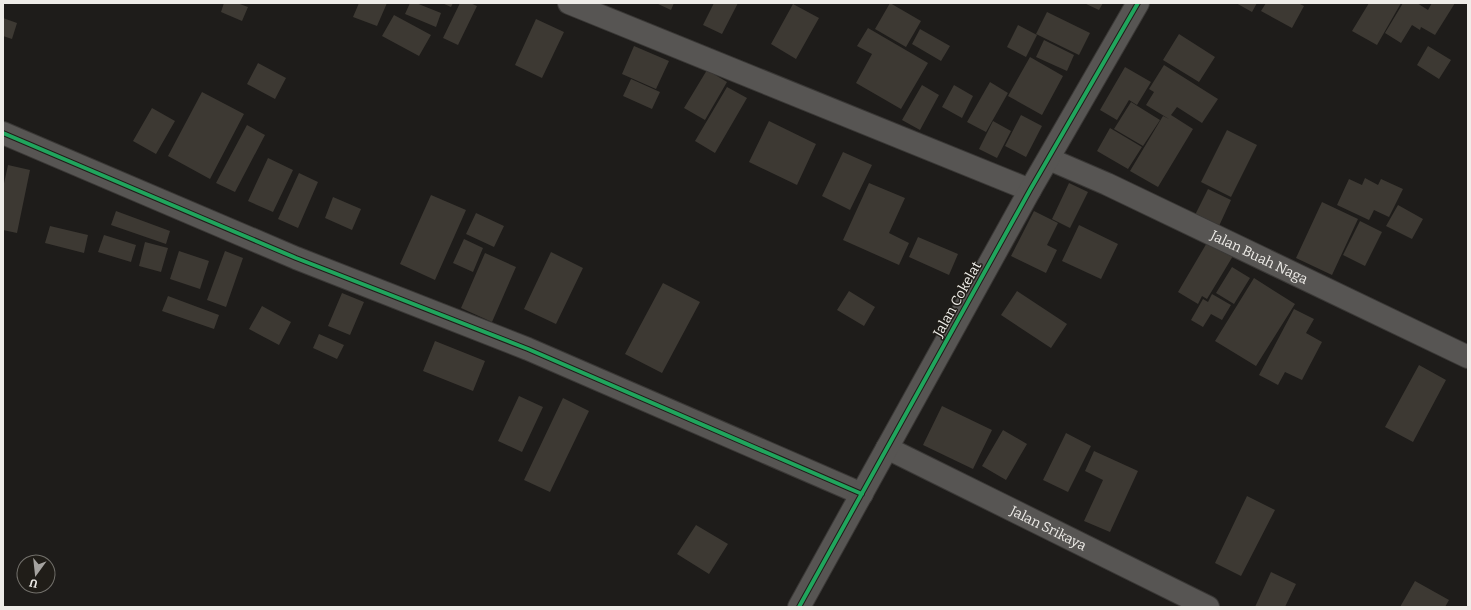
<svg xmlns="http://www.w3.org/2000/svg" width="1471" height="610" viewBox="0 0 1471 610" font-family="Bitter,serif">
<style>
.building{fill:#3d3933}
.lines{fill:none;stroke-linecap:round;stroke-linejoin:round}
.minor-casing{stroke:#3a3836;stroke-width:24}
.minor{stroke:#575553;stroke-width:22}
.cycleway-casing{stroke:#201d18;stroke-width:6}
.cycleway{stroke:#20a55d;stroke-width:4}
.labels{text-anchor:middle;stroke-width:3;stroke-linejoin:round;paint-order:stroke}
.street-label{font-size:14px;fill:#eeece8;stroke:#201d18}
</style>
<rect width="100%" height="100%" fill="#1e1c1a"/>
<path class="building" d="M224,3H237L248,7L242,21L221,12Z
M359,3H387L377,26L353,17Z
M410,3H416L441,13L436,27L405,14Z
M442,3H453L451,7Z
M460,3H470L477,6L458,45L443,38Z
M656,3H674L671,10Z
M714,3H738L722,34L703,25Z
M890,3L921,21L906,47L875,29Z
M1084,3H1103L1099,10Z
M1236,3H1257L1252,12Z
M1266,3H1298L1304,6L1292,28L1261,11Z
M1369,3H1401L1377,45L1352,31Z
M1403,3H1417L1428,10L1432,3H1455L1435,35L1421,27L1420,30L1412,25L1401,43L1385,33Z
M793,4L819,18L796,59L771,44Z
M1047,12L1090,33L1079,55L1036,34Z
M394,15L431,35L419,56L382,36Z
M3,18L17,23L12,39L3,36Z
M536,19L564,32L542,78L515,65Z
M1018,25L1037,35L1026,57L1007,47Z
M868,28L928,63L901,109L856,83L872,54L857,46Z
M920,29L950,46L941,61L912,44Z
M1179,34L1215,57L1199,82L1163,60Z
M1044,40L1074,55L1067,71L1036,57Z
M634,46L669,61L656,89L622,74Z
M1428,46L1451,60L1439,79L1417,65Z
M1030,57L1063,76L1042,115L1008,96Z
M258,63L286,78L275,99L247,84Z
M1164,65L1218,99L1202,123L1177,107L1171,115L1193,129L1158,187L1130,171L1163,116L1169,119L1146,105L1154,92L1149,89Z
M1125,67L1151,82L1137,105L1129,100L1117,120L1100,110Z
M707,70L727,82L705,120L684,108Z
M631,79L660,92L652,109L623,96Z
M990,82L1008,93L986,132L967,122Z
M922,85L939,95L920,130L902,120Z
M954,85L973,96L962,118L942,107Z
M727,87L747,98L715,153L695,141Z
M202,92L244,114L210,179L168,156Z
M1131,102L1160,120L1143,146L1114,129Z
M152,108L175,121L156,154L133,141Z
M1021,115L1042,126L1026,157L1005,146Z
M769,121L816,144L797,185L749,162Z
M993,121L1011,131L997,158L979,149Z
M247,125L265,135L235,192L216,183Z
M1110,128L1142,147L1128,169L1097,151Z
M1227,130L1257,145L1231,197L1201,182Z
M843,152L872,165L850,210L822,196Z
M268,158L293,170L273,212L248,201Z
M8,165L30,170L17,233L3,230V188Z
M299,173L318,182L298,228L278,219Z
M1365,178L1378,185L1381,179L1403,189L1389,217L1374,210L1369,220L1337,205L1349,179L1362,185Z
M869,183L905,198L889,233L909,243L899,265L843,240Z
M1069,183L1088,192L1070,228L1052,219Z
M1208,189L1231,200L1219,226L1195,215Z
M431,195L466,210L435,280L400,264Z
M333,197L361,209L352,230L325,218Z
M1322,202L1358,219L1332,275L1296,258Z
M1398,205L1423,219L1412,239L1386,226Z
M116,211L170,231L166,244L111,225Z
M1034,211L1058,223L1047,245L1057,250L1046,273L1011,256Z
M476,213L504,226L494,247L466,234Z
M1360,221L1382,232L1365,266L1343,255Z
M1079,225L1118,244L1101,279L1062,261Z
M50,226L88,235L84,253L45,243Z
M104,235L136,245L131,262L98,252Z
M918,237L958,254L949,275L909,257Z
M464,239L483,248L473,272L453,263Z
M1208,241L1233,256L1207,299L1202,296L1198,304L1178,292Z
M145,242L168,248L161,272L139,266Z
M179,251L209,261L200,289L170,279Z
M225,251L243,258L226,307L207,300Z
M551,252L583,268L556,324L524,309Z
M485,253L516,267L492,322L461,308Z
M1232,267L1250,278L1234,304L1216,293Z
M1254,278L1295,304L1256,366L1215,341Z
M663,283L700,302L662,373L625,354Z
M849,291L875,307L864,326L837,310Z
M1017,291L1067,324L1051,348L1001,315Z
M342,293L364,302L350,335L328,326Z
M1212,294L1231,305L1222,320L1211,314L1203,327L1191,320L1203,299L1208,302Z
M168,296L219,315L214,329L162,311Z
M262,306L291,322L279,345L249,329Z
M1294,309L1314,319L1306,333L1322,342L1302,380L1285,372L1278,385L1259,375Z
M319,334L344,345L337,359L313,348Z
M435,341L485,361L473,391L423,371Z
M1419,365L1446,380L1413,442L1385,427Z
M519,396L543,407L522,452L498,441Z
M563,398L589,411L550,492L524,480Z
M942,406L992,430L973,469L923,445Z
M1003,430L1027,444L1006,480L982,466Z
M1066,433L1091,446L1068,492L1043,480Z
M1094,451L1138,471L1110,532L1084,521L1103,480L1085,471Z
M1247,496L1275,510L1241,576L1215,563Z
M696,525L728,544L709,574L677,554Z
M1271,572L1296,584L1285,607H1255Z
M1415,581L1449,600L1445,607H1400Z"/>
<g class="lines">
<defs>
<g id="minor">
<path d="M569,3L1030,190"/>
<path d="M3,133L296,258L528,349L862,494"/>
<path id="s1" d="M1049,159L1107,184L1468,357"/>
<path id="s2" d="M887,448L1208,607"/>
<path d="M799,607L1030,190L1138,3"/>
</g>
</defs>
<use href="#minor" class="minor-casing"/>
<use href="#minor" class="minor"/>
<defs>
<path id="cycleway" d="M3,133L296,258L528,349L862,494
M799,607L1030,190L1138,3"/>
</defs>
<use href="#cycleway" class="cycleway-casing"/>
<use href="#cycleway" class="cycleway"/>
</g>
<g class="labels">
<g class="street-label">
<text dy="5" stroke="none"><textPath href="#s1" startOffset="232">Jalan Buah Naga</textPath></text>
<text transform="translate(957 299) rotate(-61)" y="5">Jalan Cokelat</text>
<text dy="5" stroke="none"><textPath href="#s2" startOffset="180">Jalan Srikaya</textPath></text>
</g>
</g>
<rect width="1471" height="610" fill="none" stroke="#eeece8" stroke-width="8"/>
<g transform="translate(36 574) rotate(195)"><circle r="19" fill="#201d18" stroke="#72706b"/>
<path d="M0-3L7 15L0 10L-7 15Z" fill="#a5a3a0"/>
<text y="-6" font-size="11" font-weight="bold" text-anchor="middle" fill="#eeece8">U</text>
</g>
</svg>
